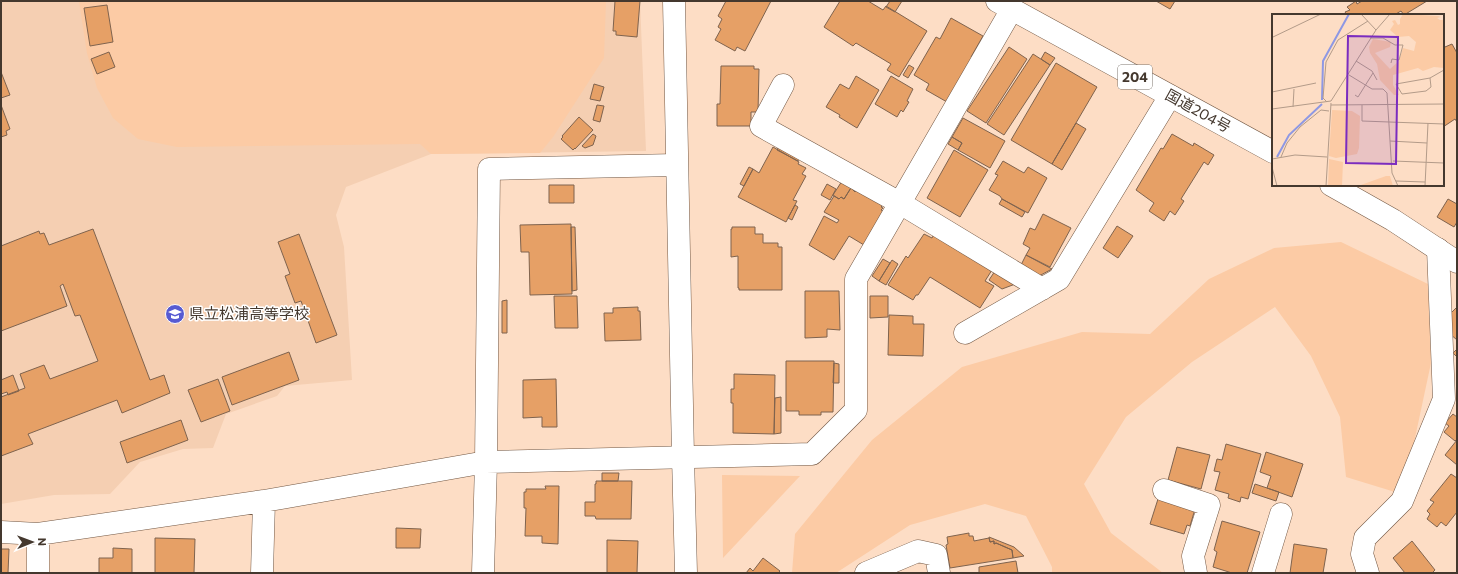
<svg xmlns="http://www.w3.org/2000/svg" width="1458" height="574" viewBox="0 0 1458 574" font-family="Commissioner,'Noto Sans JP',sans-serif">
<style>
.built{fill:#f5cfb2}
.green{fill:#fccba5}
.building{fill:#e6a066;stroke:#7f634e}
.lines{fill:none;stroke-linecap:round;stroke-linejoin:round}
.minor-casing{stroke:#735844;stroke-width:23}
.tertiary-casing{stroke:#735844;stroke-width:23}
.trunk-casing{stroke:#735844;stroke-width:23}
.minor{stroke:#fff;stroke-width:22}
.tertiary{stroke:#fff;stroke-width:22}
.trunk{stroke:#fff;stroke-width:22}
.labels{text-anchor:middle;stroke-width:3;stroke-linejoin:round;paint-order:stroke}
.shield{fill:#fff;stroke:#7c746d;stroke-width:1}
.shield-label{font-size:14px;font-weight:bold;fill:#44382e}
.street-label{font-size:15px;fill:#44382e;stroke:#fff}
.poi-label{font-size:15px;fill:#44382e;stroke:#fff;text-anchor:start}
.inset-river{fill:none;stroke:#8e98e4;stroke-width:2}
.inset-road{fill:none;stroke:#b39b89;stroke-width:1}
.view{fill:#7b2cbf;fill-opacity:0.15;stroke:#7b2cbf;stroke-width:2}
.inset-edge{fill:none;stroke:#44382e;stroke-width:2}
</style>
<rect width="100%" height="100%" fill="#fdddc5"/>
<path class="built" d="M1,1H640L646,151L431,154L346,187L336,215L344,247L352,380L285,386L277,396L226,414L213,448L183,449L140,462L110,494L54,495L1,504Z"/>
<path class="green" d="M79,1H606L604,58L553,137L540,153L431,154L420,144L177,147L138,139L113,118L97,88L87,53Z
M1341,242L1428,284L1431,363L1412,452L1395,492L1346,477L1340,417L1311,356L1275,307L1192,362L1126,417L1084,484L1111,533L1163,573H1052V567L1026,516L985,504L910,525L836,573H792L795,534L872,440L962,367L1082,332L1150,334L1209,279L1274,248Z
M722,475L800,476L723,558Z"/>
<path class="building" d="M615,1H640L637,37L616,35V31H613Z
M726,1H771L745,51L737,47L735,51L715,40L721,29L718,27L722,19L718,16Z
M840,1H868L883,10L886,6L927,31L899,77L887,70L891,64L856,43L853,46L824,27Z
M890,1H902L895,12L886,7Z
M1156,1H1175L1170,9Z
M1356,1L1357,4L1362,1H1427L1404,15L1401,11L1394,15H1347L1345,12L1350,10L1347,7Z
M107,5L113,42L90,46L84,8Z
M951,18L983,36L971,57L974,59L947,102L926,90L929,84L914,75L936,37L940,39Z
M1443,44L1445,47L1452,44L1457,53V122L1455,119L1443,127Z
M1009,47L1027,59L986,123L967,111Z
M109,52L115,67L97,74L91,59Z
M1045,52L1055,58L1050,65L1041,59Z
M1033,54L1050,65L1004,135L987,124Z
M1056,63L1097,87L1052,164L1011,140Z
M909,65L914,68L908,78L903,75Z
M721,66H754V69H759L758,112H751V126H717V104H720Z
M1,72L10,95L1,98Z
M856,76L879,90L857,128L839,117L840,115L826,107L840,84L849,89Z
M891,76L913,89L907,101L909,102L903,112L901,110L897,117L875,104Z
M594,84L604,87L600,101L590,99Z
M1,105L10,129L6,131L7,135L1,137Z
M597,105L604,106L600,122L593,120Z
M579,117L593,130L575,149V148L573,150L561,139L563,137L562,136Z
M963,118L1005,141L990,168L958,150L962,143L952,137Z
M1076,123L1086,129L1062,170L1052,164Z
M593,134L596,136L593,145L585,148L582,146Z
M1172,134L1193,146L1194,143L1214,155L1208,165L1204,162L1181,199L1184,201L1175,215L1170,211L1164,221L1149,211L1154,203L1136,190L1161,148L1163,149Z
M952,137L962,143L958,150L948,144Z
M780,144L800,156L798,161L777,150Z
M773,147L799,162L798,164L806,168L802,174L806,176L793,200L797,201L786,222L738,197L753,169L759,173Z
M954,150L988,170L960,217L927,198Z
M1003,161L1024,173L1028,167L1047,178L1028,213L1002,199L1000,196L989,190L998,175L995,174Z
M749,167L753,169L744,186L740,184Z
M842,181L852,186L844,199L841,197L839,199L833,195Z
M827,184L836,189L830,200L821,195Z
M549,185H574V203H549Z
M851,188L855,192L857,188L883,205L881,207L883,208L881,210L885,212L864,245L849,236L834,260L809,245L824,216L837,223L839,220L824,212L834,196L839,199L841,197L844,199Z
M1002,199L1025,212L1022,217L999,204Z
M1448,199L1457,204V222L1454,227L1437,217Z
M795,205L798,207L792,220L788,218Z
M1043,214L1071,228L1050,267L1026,255L1030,248L1023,244L1030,228L1035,230Z
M571,224L572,294L530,295L529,252H521L520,225Z
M1117,226L1133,236L1118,258L1103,248Z
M571,227H575L577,290L572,291Z
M732,227H755V234H763V243H778V247H782V290H739V288H738V256L731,257V229H732Z
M93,229L150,380L164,375L170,393L122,413L117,400L28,434L33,444L1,456V397L25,388L20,374L44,365L50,379L98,361L80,315L75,316L63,284L60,286L67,306L1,331V246L39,231L40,234L44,233L49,245Z
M299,234L337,335L316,343L301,301L295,303L285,276L290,274L278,242Z
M924,234L932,238L934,234L992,270L985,281L994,286L980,308L930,277L918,295H916L913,300L888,285L906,256L908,258Z
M1026,255L1052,269L1039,276L1021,265Z
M883,259L890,263L879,281L872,276Z
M892,260L898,264L886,285L879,281Z
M997,268L1018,283L1002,289L989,280Z
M805,291H839L840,330L827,329V337L805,338Z
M554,296H577L578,328H555Z
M870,296H888V317L870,318Z
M507,300V333H502V301Z
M638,307V311H640L641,340L605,341L604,313H613V308Z
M1457,307V340L1449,333L1450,314Z
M889,315L913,316V324H924L923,356L888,355Z
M1457,349V357L1453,353Z
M289,352L299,380L232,405L222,377Z
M786,361H834L833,412H821V415H799V411H786Z
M834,363L839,364V383H833Z
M734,374L775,375L774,434L733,433V403H731V389H734Z
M13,375L19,391L8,395L7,392L1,394V380Z
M218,379L230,411L201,422L188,390Z
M556,379L557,427H542V417L523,418V380Z
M781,397V433L774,434L775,398Z
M1453,414L1457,417V439L1455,441L1444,432L1449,426L1445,423Z
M181,420L188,440L127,463L120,442Z
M1457,440V465L1445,455Z
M1226,444L1261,454L1248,499L1241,497L1240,502L1228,498L1229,494L1215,490L1220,472L1214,471L1217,459L1222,460Z
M1177,447L1210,455L1201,489L1168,480Z
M1266,452L1303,464L1292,497L1267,488L1271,476L1260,472Z
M602,473H619L618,481H602Z
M1451,474L1457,478V512L1446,526L1441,522L1437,527L1427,519L1430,514L1427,511L1434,502L1430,500Z
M596,481H632L631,519H596L595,516H585V502H595V484H596Z
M1255,484L1279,492L1276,501L1252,493Z
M545,486H559L558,544L542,543V536H525L526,508H524V492H526V489H546Z
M1158,499L1195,509L1190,526L1187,525L1184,534L1150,524Z
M1222,521L1260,532L1247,573H1232L1213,567L1217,552L1214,550Z
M396,528L421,529L420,548H396Z
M969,533V536H973L974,541L989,538L990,542L994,541V544L996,543L1012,550L1013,558L950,568L946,545L948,544L947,537Z
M989,537L1014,547L1024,556L1013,558L1012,550L996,543L994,544V541L990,542Z
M155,538L195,539L194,573H155Z
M607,540L638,541L637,573H607Z
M1412,541L1435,570L1432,573H1405L1393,558Z
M1294,544L1327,549L1323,573H1290Z
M113,548L132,549V573H99V558H113Z
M1,549H9L8,573H1Z
M763,558L780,571L778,573H746L750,568L753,571Z
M1016,561L1018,573H979V567Z"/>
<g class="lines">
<defs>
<path id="minor" d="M783,85L761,126L900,203L1042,289
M965,333L1059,279L1170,96
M1164,490L1209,505L1193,556L1196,573
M1,532L38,534L264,501L486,462L812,454L856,410V279L1012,9
M38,573V534
M262,573L264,501
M483,573L486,462L489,169L676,165
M866,573L918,551L936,555L939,573
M1263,573L1281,514
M1368,573L1362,554L1365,538L1402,501L1444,399L1438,249"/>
<path id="tertiary" d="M674,1L683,456L686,573"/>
<path id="trunk" d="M997,1L1273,152
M1331,185L1393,220L1457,262"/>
</defs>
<use href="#minor" class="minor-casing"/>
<use href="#tertiary" class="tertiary-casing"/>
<use href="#trunk" class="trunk-casing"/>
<use href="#minor" class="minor"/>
<use href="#tertiary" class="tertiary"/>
<use href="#trunk" class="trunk"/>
</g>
<defs>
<symbol id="school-disc" viewBox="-11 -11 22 22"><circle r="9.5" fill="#575bd2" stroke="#fff"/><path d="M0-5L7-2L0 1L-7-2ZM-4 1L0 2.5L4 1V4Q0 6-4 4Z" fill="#fff"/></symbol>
</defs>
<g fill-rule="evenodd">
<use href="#school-disc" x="164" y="303" width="22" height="22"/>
</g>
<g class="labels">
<rect class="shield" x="1118" y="65" width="34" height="24" rx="3"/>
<g class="shield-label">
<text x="1135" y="82">204</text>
</g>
<g class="street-label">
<text transform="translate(1198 111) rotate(29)" y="5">国道204号</text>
</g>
<g class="poi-label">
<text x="189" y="319">県立松浦高等学校</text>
</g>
</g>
<g transform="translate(1272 14)">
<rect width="172" height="172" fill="#fdddc5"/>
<path d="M131,0L166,2L169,3L165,4L168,6H172V54L162,53L151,57L146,54L121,61V71L127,81H122L108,66L105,50L98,39L97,33L101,25L119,28L118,33L103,39L118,55L127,47L131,34L142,37L144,28L137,22L126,23L118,16L122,10L120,7L123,6L126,11L128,10V5ZM60,96L80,97L88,102L87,134L85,140L64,144L57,142ZM57,145L71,148L70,172H56ZM114,162H118L121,172H86Z" fill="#fccba5"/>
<path class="inset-river" d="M50,86L51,47L77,0M5,143L17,121L50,90"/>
<path class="inset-road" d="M89,0L104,16M1,23L49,0M98,24H111L123,31H131L127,46L120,45L119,49M84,47L100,57L105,66M77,61L100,75H111L115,79L120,159L126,172M158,64L159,73L154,77L130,80L124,70L158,64L172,56M0,78L44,69M83,81L86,83L101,59M55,88L51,84L54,48L66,26L96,7M59,91L172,90M90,91V107L172,110M21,93L22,75M0,95L59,87L104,16L118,0M118,127L155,129M9,143L15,129L28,113L49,96L57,97M0,145L23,141L55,143M121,147L172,149M0,153L5,172M124,167L153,168M54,172L59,89M153,172L156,109"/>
<path class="view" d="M76,22L126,23L124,150L74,149Z"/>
<rect width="172" height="172" class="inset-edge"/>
</g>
<rect width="1458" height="574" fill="none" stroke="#44382e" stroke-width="4"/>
<g transform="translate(32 542) rotate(89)" stroke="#ffffff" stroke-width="3" paint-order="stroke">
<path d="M0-3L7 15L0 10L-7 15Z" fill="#44382e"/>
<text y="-6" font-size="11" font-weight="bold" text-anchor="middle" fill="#44382e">N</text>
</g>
</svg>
